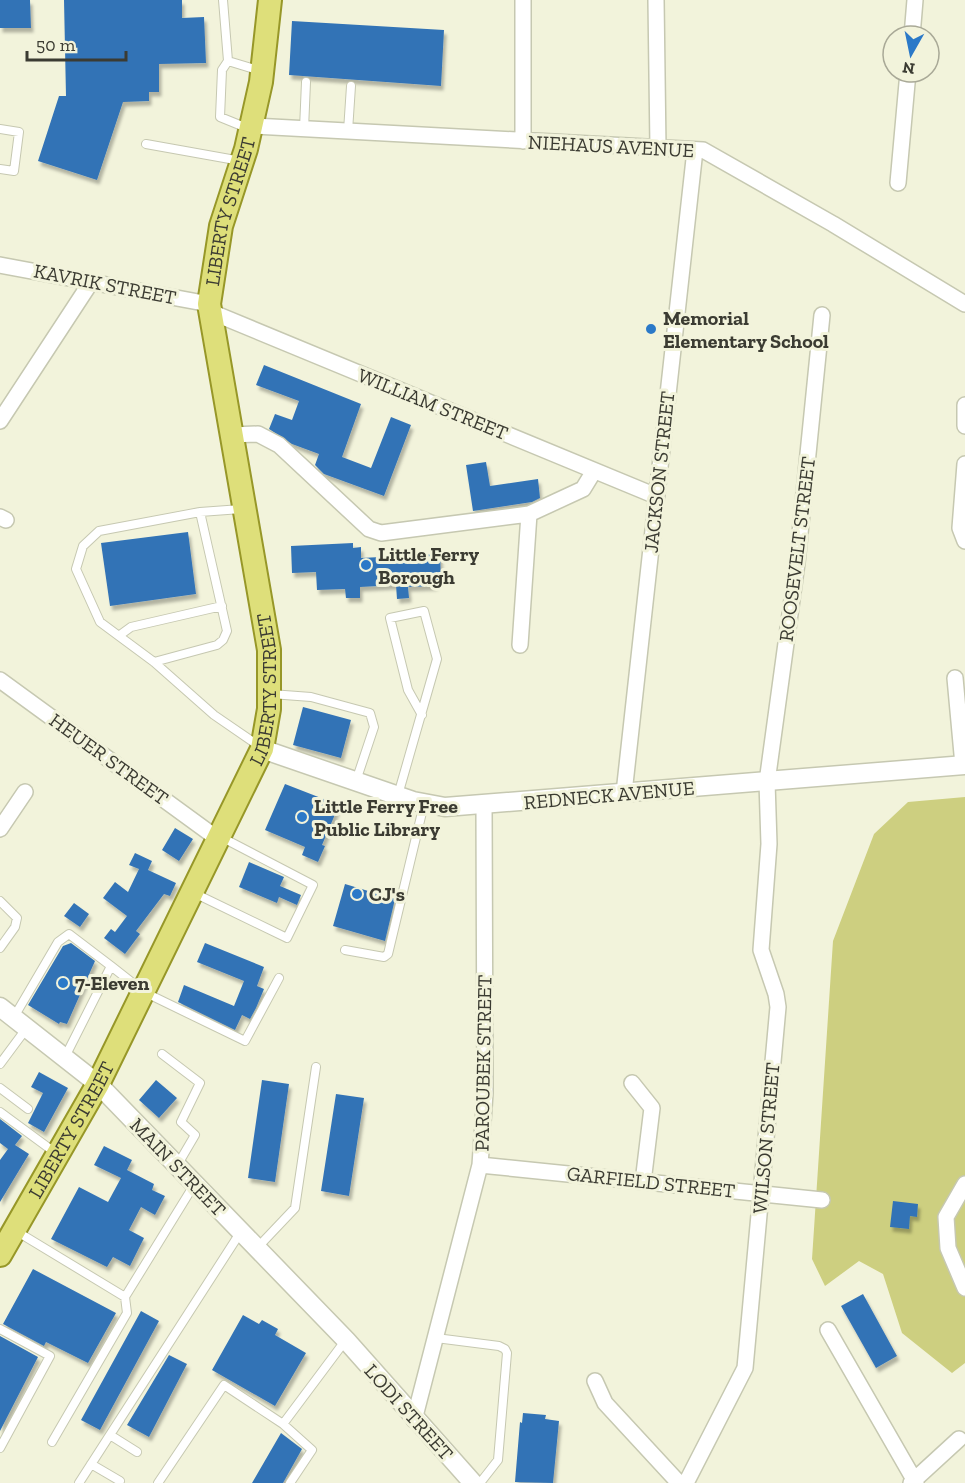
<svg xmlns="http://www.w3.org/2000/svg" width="965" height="1483" viewBox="0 0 965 1483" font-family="'Zilla Slab',serif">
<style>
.green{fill:#cdcf80}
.building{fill:#3373b6;filter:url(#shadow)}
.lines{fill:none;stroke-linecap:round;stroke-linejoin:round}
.service-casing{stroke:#c6c8b1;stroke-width:10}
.minor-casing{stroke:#c6c8b1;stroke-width:18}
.tertiary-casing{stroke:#c6c8b1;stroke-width:21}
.primary-casing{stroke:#979728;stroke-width:26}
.service{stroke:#fff;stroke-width:8}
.minor{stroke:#fff;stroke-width:15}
.tertiary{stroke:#fff;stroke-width:18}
.primary{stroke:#dedf7a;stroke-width:22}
.poi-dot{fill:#2b79c8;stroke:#f2f3db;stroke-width:2}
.labels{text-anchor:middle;stroke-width:6;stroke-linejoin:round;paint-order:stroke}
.street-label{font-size:20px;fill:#3b3b32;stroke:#f2f3db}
.poi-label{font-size:20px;font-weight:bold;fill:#3b3b32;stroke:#f2f3db;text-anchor:start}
</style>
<defs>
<filter id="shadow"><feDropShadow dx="2.5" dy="4.5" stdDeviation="1.5" flood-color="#0004"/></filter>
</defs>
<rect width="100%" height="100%" fill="#f2f3db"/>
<path class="green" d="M965,797V1363L952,1373L902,1333L883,1274L859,1261L825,1286L812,1259L833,941L874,834L908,802Z"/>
<path class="building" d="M0,0H30L31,28H0Z
M64,0H182V18L204,17L206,63L159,64V92H149V101L123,102L97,180L38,161L59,96H66Z
M292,21L444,30L441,86L289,75Z
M264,365L361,404L342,457L371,468L391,417L411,425L384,496L324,474L315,465L319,454L292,444L269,429L275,414L292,420L299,401L256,385Z
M486,462L490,486L538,479L540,498L532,502L473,511L466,465Z
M188,532L196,594L110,606L101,543Z
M353,543V548L361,547V558L440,554L441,580H435V586L408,587L409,598L397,599L396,585L360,587V598H346L345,589L317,590L316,572L292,573L291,546Z
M303,707L351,720L341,758L293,745Z
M285,784L339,805L322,845L325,846L318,862L302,855L305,847L265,830Z
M175,828L193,839L179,861L162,850Z
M135,853L152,861L148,870L176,883L170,896L164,894L136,931L140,934L125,954L104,938L111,929L115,932L127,916L103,898L115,882L128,892L139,869L129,865Z
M249,862L284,877L280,886L301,895L297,905L279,897L277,903L239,887Z
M345,884L395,899L385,941L333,926Z
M74,903L89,914L80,927L64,916Z
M71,943L95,961L67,1024L60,1022L59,1024L28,1005L63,946Z
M205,943L264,967L257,986L264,989L256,1008L250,1019L242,1015L235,1030L178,1002L184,985L234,1006L244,981L197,962Z
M39,1072L68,1088L44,1132L28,1123L43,1093L31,1087Z
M156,1080L177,1098L159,1118L139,1100Z
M262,1080L289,1084L275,1182L248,1178Z
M336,1094L364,1098L349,1196L321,1191Z
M0,1119L22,1136L15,1145L29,1154L0,1202V1160L8,1149L0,1143Z
M104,1146L132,1160L127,1170L154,1184L152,1190L165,1196L155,1215L141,1207L129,1230L144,1238L130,1266L113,1257L107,1267L51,1239L79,1187L108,1202L121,1178L94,1165Z
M893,1201L918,1204L917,1217L910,1216L909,1229L890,1227Z
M33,1269L116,1313L88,1363L46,1342L44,1346L3,1324Z
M863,1294L897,1356L876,1368L841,1306Z
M141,1311L159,1321L100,1430L81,1420Z
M243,1315L259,1324L262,1320L278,1329L275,1335L306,1353L275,1406L212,1370Z
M0,1336L38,1357L0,1431Z
M169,1355L187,1364L149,1437L127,1425Z
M523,1413L546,1415L545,1419L559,1421L553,1483L515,1482L520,1422L522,1423Z
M281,1433L302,1449L283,1483H252Z"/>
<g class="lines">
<defs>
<path id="service" d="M223,0L228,61L222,70L220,117L247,128
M228,61L261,71
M0,129L19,132L14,171L0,169
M304,129L306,82
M348,131L351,86
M146,144L241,161
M241,509L200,512L99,531L83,546L76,569L100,622L154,662L214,715L259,746
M120,635L131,627L222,606
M154,662L217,645L223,640L227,631L200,512
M271,694L311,697L370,713L374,727L356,781
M398,795L437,659L424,611L390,618L408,690L422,715
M194,893L287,938L313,885L221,837
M0,901L17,918L15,927L0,948
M345,950L384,957L388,954L424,804
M14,1017L58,942L69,934L111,966
M162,1054L200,1083L181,1122L195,1135L178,1164
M65,1057L111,966L144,992L245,1041L279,978
M0,1064L26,1029
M0,1088L28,1109
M0,1112L57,1154
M16,1231L125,1297
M258,1247L295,1208L316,1067
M0,1329L50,1356L0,1448
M436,1338L499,1346L505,1349L507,1353L498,1460L480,1483
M283,1424L345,1341
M110,1435L137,1452
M52,1442L127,1313L125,1297L194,1185
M91,1464L120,1481
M79,1483L240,1233
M158,1483L224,1385L283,1424L312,1450L290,1483"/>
<path id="minor" d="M656,0L658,148
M912,36L915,0
M252,126L703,150L833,224L965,304
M523,141V0
M898,183L908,72
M0,265L209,304
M211,312L656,496
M965,405V426
M0,421L91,282
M232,435L258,434L279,445L369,529L381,533L529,514
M965,464L960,528L965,541
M0,517L6,520
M520,645L529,514L583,489L594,471
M955,678L963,765
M0,680L218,839
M624,793L695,150
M0,829L25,792
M632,1083L652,1108L643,1182
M480,1165L822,1200
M965,1184L946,1217L948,1248L965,1288
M828,1330L916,1483
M595,1381L605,1403L679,1483
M414,1420L480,1165L485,1093L484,805
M686,1483L745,1368L778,1007L776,994L761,950L769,844L767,782L797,563L822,315
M911,1483L959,1439"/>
<path id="tertiary" d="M262,749L413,801L445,807L965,765
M0,1007L98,1084L346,1340L473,1483"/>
<g id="primary">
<path id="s1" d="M0,1255L98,1084L262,749L269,709V650L209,304L221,226L246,149L261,82L270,0"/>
</g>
</defs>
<use href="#service" class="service-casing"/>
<use href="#minor" class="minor-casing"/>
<use href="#tertiary" class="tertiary-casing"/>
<use href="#primary" class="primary-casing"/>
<use href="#service" class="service"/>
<use href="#minor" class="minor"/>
<use href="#tertiary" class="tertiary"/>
<use href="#primary" class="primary"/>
</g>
<g class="poi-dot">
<circle cx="651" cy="329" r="6"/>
<circle cx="366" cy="565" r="6"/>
<circle cx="302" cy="817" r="6"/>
<circle cx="357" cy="894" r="6"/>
<circle cx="63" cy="983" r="6"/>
</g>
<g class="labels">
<g class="street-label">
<text transform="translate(611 146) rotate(3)" y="7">NIEHAUS AVENUE</text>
<text dy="7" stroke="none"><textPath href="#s1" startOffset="1116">LIBERTY STREET</textPath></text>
<text transform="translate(105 284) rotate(11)" y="7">KAVRIK STREET</text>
<text transform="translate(433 404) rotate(22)" y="7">WILLIAM STREET</text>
<text transform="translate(659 472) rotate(-84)" y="7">JACKSON STREET</text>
<text transform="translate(797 549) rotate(-83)" y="7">ROOSEVELT STREET</text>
<text dy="7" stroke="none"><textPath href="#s1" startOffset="630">LIBERTY STREET</textPath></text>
<text transform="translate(109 759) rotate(36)" y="7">HEUER STREET</text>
<text transform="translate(609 795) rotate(-5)" y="7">REDNECK AVENUE</text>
<text transform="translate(483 1063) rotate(-89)" y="7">PAROUBEK STREET</text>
<text dy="7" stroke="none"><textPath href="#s1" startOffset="144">LIBERTY STREET</textPath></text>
<text transform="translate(766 1138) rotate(-85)" y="7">WILSON STREET</text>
<text transform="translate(178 1167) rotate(46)" y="7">MAIN STREET</text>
<text transform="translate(651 1182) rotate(6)" y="7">GARFIELD STREET</text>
<text transform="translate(409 1412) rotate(48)" y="7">LODI STREET</text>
</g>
<g class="poi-label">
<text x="663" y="325">Memorial<tspan x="663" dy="23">Elementary School</tspan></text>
<text x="378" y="561">Little Ferry<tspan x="378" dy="23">Borough</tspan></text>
<text x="314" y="813">Little Ferry Free<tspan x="314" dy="23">Public Library</tspan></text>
<text x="369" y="901">CJ's</text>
<text x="75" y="990">7-Eleven</text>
</g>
</g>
<g transform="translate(911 54) rotate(189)"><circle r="28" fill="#f2f3db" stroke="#a9a997" stroke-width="1.5"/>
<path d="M0-4.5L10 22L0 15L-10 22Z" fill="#2b79c8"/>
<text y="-9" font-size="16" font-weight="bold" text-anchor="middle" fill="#3b3b32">N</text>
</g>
<path d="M27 51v9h99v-9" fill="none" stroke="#3b3b32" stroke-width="3"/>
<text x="36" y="51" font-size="18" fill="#3b3b32" stroke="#f2f3db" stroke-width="4.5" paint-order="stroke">50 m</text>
</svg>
